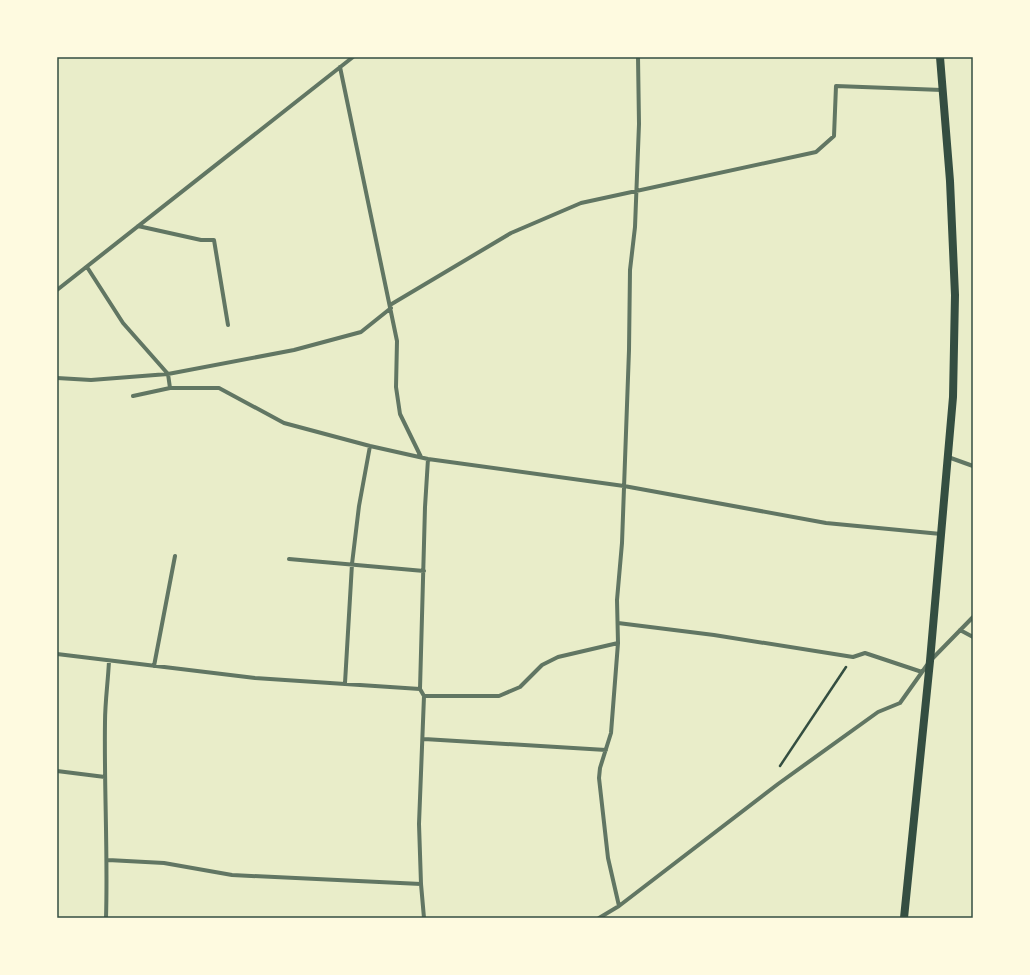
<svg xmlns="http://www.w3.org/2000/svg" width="1030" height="975" viewBox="0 0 1030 975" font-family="'Fira Sans Condensed',sans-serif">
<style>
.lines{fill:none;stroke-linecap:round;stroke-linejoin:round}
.path{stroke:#344e41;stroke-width:2.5}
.minor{stroke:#617663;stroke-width:4}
.secondary{stroke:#344e41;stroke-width:8}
.neatline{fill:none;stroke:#344e41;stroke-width:1.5}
</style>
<rect width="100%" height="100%" fill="#e9edc9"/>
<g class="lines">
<path class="path" d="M780,766L846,667"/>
<path class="minor" d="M340,67L397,341L396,387L400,414L421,457
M138,226L201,240H214L228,325
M87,267L123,323L168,374L170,388
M57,290L353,57
M390,305L511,233L581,203L816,152L834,136L836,86L942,90
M57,378L91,380L168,374L294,350L361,332L391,308
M133,396L170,388H219L284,423L370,446L428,459L624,486L826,523L941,534
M948,457L973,466
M289,559L424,571
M618,623L714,635L853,657L865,653L922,672
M960,630L973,637
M57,654L255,678L420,689
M932,659L973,617
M154,666L175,556
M345,683L352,564L359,506L370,446
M424,696H499L520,687L542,665L558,657L618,643
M424,739L606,750
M57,771L105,777
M108,860L164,863L232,875L421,884
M619,906L608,858L599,778L600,768L611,733L618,643L617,600L622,543L629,350L630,270L635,227L639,124L638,57
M106,918C108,853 104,788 105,722C105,702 108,682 109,661
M424,918L421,884L419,824L424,696L420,689L425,507L428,459
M599,918L619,906L778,784L878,712L900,703L927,665"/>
<path class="secondary" d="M904,918L930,661L953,397L955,295L950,181L940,57"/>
</g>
<rect width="1030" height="975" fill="none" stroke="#fefae0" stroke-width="116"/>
<rect x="58" y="58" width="914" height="859" class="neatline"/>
</svg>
